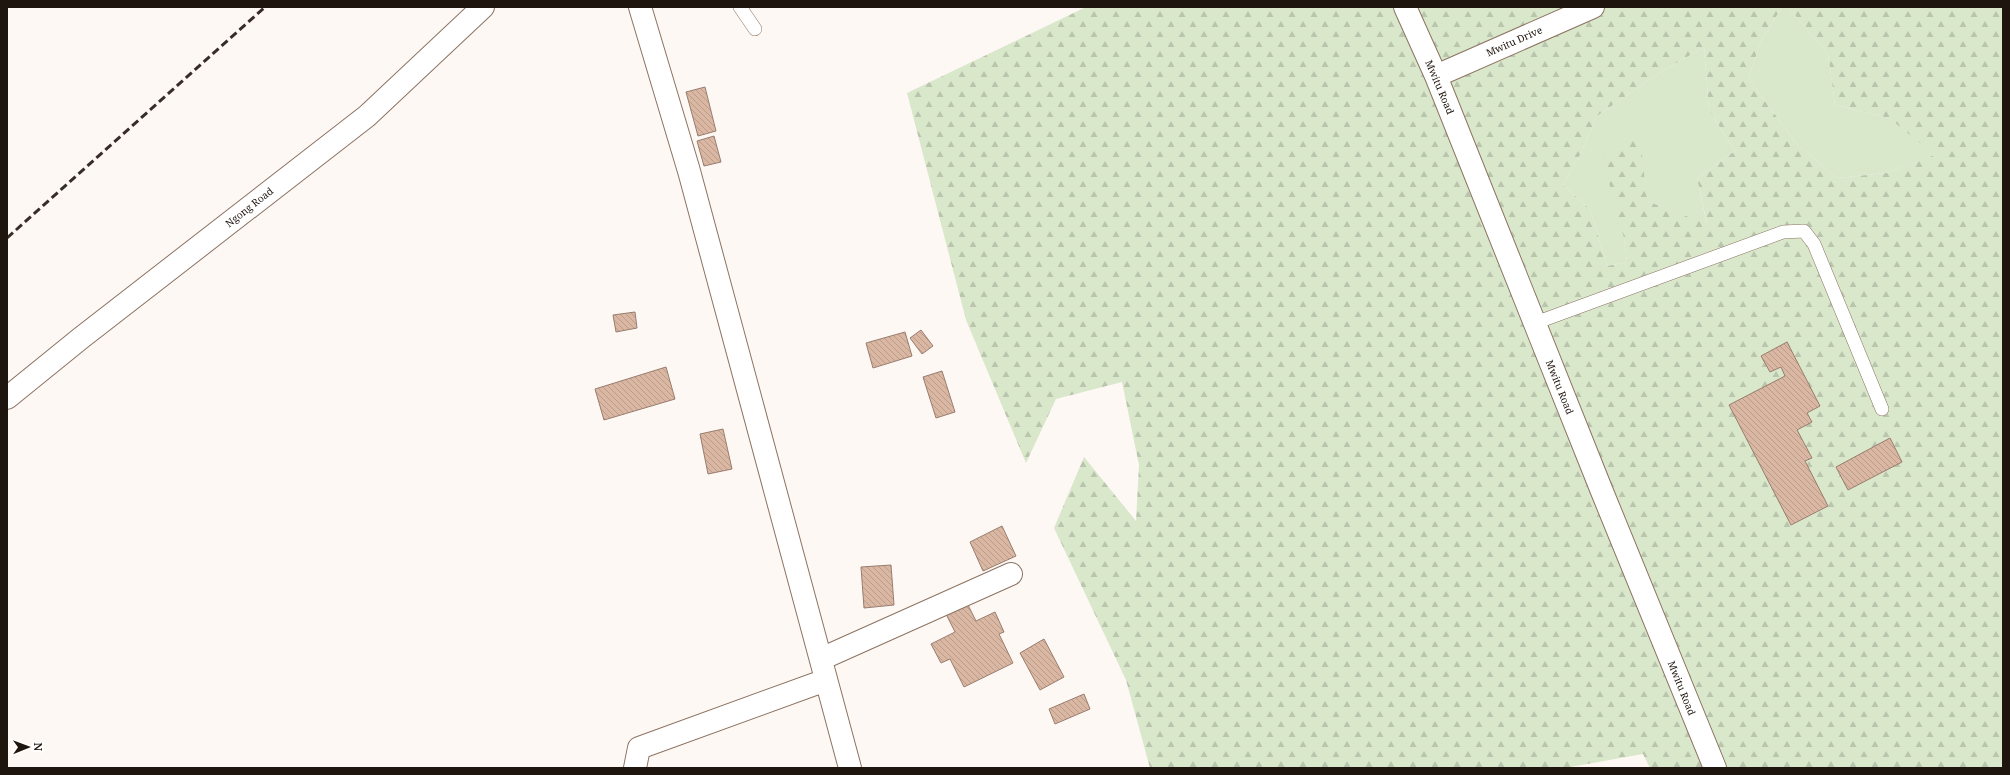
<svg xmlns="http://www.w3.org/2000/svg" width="2010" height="775" viewBox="0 0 2010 775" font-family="'Noto Serif',serif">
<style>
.grass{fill:#d9e7cb}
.forest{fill:url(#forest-firs);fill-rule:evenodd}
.building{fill:url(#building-back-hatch);stroke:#987d6e}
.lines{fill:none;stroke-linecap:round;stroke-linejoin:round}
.service-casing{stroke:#8c7362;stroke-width:14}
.minor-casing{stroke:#8c7362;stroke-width:24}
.secondary-casing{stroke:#8c7362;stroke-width:24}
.service{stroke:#fff;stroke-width:13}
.minor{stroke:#fff;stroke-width:22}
.secondary{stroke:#fff;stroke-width:22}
.rail{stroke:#372d28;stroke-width:3;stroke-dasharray:8 4;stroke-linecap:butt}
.labels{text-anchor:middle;stroke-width:3.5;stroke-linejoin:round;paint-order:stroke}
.street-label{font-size:10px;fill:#1f150f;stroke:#fff}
</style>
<defs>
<pattern id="forest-firs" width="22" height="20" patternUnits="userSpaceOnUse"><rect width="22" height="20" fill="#d9e7cb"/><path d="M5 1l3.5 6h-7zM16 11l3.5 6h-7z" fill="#bac5ad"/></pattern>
<pattern id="building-back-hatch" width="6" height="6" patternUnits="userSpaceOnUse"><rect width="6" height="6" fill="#dab7a3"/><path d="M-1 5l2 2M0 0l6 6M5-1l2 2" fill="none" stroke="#bb9c8b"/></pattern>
</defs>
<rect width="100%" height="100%" fill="#fef8f4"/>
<path class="grass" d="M1782,7H1788L1828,54L1835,105L1889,118L1936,155L1886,173L1837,178L1796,143L1748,78L1761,42Z
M1704,47L1709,110L1735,151L1697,178L1707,225L1647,201L1624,238L1627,262L1607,266L1590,209L1563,185L1581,153L1597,116L1656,75Z"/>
<path class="forest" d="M1086,7H1782L1761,42L1748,78L1796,143L1837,178L1886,173L1935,155L1889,118L1835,105L1828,54L1788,7H2003V768H1650L1643,754L1565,768H1150L1126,680L1054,528L1084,457L1136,521L1139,465L1122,382L1056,399L1026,463L966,320L907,93ZM1704,47L1709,110L1735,151L1697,178L1707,224L1647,201L1640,136L1602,157L1624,238L1627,262L1607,266L1590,209L1563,185L1581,153L1597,116L1656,75Z"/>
<path class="building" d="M705,87L716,131L698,136L686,92Z
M714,136L721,162L704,166L697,141Z
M635,312L637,328L616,332L613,315Z
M921,330L933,346L922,354L910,338Z
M905,332L912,356L873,368L866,343Z
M1787,342L1820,406L1807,413L1812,422L1797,430L1812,458L1805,461L1828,506L1791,525L1729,405L1785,376L1781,367L1770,372L1761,356Z
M666,367L675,399L604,420L595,389Z
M942,371L955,412L936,418L923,377Z
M723,429L732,469L708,474L700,434Z
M1890,438L1902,462L1848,490L1836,467Z
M1002,526L1016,556L983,571L970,542Z
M891,565L894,605L864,608L861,567Z
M967,603L976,621L995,612L1004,632L999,634L1013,663L964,687L950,659L941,663L931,644L955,632L946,614Z
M1044,639L1064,677L1040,690L1020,653Z
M1084,694L1090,709L1055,724L1049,709Z"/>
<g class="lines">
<defs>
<path id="service" d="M740,7L755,29
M1535,323L1783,232L1804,231L1814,244L1882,409"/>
<path id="minor" d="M640,7L689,171L850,768
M1405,7L1436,76L1601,489L1715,768
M1436,76L1593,7
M821,659L1011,574
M635,768L639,748L826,680"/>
<path id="secondary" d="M7,398L81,338L367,116L483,7"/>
</defs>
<use href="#service" class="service-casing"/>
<use href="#minor" class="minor-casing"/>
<use href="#secondary" class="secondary-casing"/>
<use href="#service" class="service"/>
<use href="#minor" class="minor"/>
<use href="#secondary" class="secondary"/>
<path class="rail" d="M7,238L265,7"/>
</g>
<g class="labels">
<g class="street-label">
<text transform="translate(1514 41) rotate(-24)" y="4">Mwitu Drive</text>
<text transform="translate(1440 87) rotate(67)" y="4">Mwitu Road</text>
<text transform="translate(249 207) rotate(-38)" y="4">Ngong Road</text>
<text transform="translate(1560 387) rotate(68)" y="4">Mwitu Road</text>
<text transform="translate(1682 688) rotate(68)" y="4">Mwitu Road</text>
</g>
</g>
<rect width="2010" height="775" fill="none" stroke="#1f150f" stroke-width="16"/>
<g transform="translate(28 747) rotate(89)" stroke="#ffffff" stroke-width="3" paint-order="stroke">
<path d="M0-3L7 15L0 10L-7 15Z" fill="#1f150f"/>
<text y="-6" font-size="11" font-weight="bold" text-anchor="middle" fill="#1f150f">N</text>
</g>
</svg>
